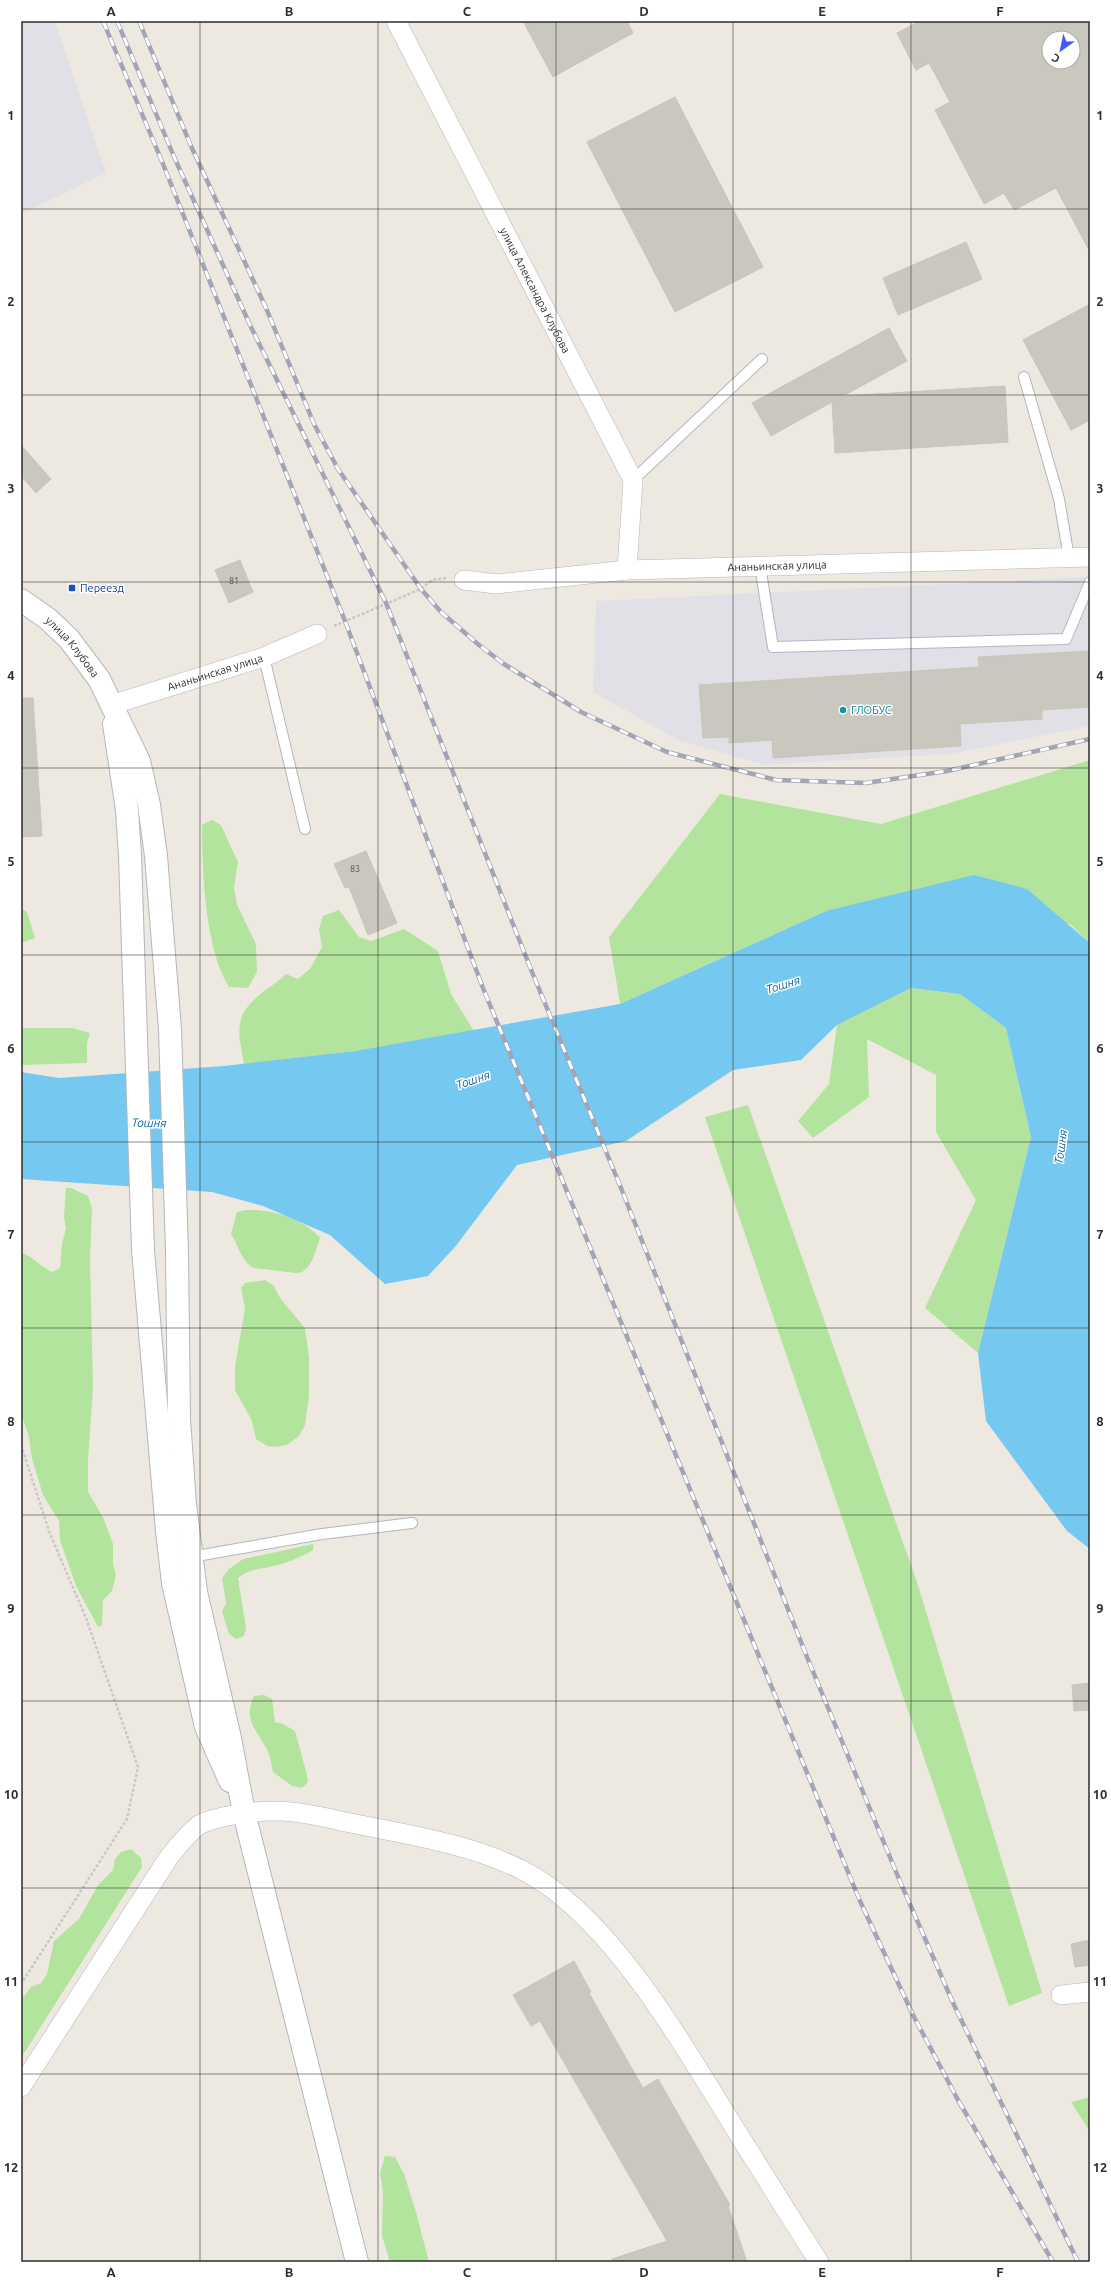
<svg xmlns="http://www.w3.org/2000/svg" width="1111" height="2283" viewBox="0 0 1111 2283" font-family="Ubuntu,sans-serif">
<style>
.industrial{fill:#e2e0e7}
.green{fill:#b2e49d}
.water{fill:#75c8ef}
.building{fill:#cac7be;stroke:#cac5b9;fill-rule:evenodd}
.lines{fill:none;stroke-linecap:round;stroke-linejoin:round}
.lane-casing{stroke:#b3b5c0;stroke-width:12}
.street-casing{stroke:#b3b5c0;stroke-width:20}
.secondary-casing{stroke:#b3b5c0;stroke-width:24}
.path{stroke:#c8c8c8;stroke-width:2.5;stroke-dasharray:3 2;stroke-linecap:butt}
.lane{stroke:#fff;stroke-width:10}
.street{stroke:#fff;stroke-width:19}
.secondary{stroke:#fff;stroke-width:22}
.rail-casing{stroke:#a2a4b7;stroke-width:4.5}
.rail{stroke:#fff;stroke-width:3;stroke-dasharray:9;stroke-linecap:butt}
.grid{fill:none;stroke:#2d2d2d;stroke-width:1;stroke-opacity:0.55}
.transit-dot{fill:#1a4fb4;stroke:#fff;stroke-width:1.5}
.culture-dot{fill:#0f9aa8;stroke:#fff;stroke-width:1.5}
.labels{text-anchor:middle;stroke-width:3;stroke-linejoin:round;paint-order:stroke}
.number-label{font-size:9px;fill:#545451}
.street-label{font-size:11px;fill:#2d2d2d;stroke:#fff}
.transit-label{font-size:11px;fill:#164399;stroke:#fff;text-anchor:start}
.culture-label{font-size:11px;fill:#0d838f;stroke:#fff;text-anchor:start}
.water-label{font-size:12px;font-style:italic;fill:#0e67a0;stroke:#fff}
.neatline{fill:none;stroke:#2d2d2d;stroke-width:1.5}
.grid-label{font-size:13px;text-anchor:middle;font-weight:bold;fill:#2d2d2d}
</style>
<rect width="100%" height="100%" fill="#eee9e0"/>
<path class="industrial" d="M21,21H55L106,173L21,214Z
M1090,577V726L950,754L764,765L680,741L593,692L596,601Z"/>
<path class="green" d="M1090,760V943L1070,924L826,911L620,1004L609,937L720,794L881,824Z
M212,820L221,825L238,862L234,887L237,905L256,944L257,972L248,988L229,987C205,949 202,871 202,825Z
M21,908L27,912L35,938L21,943Z
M339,910L359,937L371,941L404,929L438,951L451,994L474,1031L355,1051L244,1064C239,1036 233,1018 256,998C266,989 277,983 286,974L298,979L310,969L322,947L319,929L323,916Z
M911,988L960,994L1006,1028L1031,1137L978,1353L925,1308L976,1200L936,1132V1075L867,1039L869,1097L813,1138L798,1121L829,1084L837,1025Z
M21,1028H72L90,1033L87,1043V1063L21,1065Z
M748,1105L917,1582L1042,1993L1009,2006L705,1117Z
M66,1188H71L88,1196L92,1209L90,1258L93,1388L88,1460V1492L103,1517L113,1544V1564L116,1575L112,1591L103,1600L102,1625L98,1627L76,1586L60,1540L59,1521L43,1495L32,1459L29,1437L21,1413V1253C32,1255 40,1267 52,1272L60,1268L62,1244L66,1228L64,1218Z
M245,1210C271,1209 303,1218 320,1238C316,1249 311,1274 296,1273L253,1268C240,1259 239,1246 231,1234L237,1212Z
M265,1280L274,1286L280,1298L305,1328L309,1357V1396L305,1425L299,1436L287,1445L276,1447L267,1446L256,1439L252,1421L235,1390V1367L245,1308L241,1288L245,1283Z
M313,1544V1550C300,1558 284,1564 269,1567C255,1570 250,1569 238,1578L246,1628L244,1636L236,1639L229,1634L222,1612L226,1603L222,1578L229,1569L243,1559Z
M264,1695L272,1699L275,1722L283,1724L295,1731L307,1775L308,1782L302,1788L292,1786L273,1772C272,1767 271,1762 270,1757C262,1733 241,1724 254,1696Z
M131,1849L141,1858L142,1867L21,2058V2000L31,1987L41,1983L47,1974L54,1941L79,1919L98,1885L113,1870L115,1859L121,1852Z
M1090,2097V2132L1071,2102Z
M385,2156L395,2157L404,2174L416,2212L429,2262H390L382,2236L383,2191L380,2173Z"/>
<path class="water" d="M974,875L1027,889L1090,943V1549L1067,1531L986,1421L978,1353L1031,1137L1006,1028L960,994L911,988L837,1025L801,1060L733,1070L626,1141L517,1165L455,1247L428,1276L385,1284L330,1235L263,1206L212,1192L21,1179V1072L59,1078L224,1066L355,1051L620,1004L826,911Z"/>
<path class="building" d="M523,21H627L633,33L553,77Z
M920,21H1090V252L1056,188L1014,210L1004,193L984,204L935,110L950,102L929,63L916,70L897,33ZM1049,38H1073V62H1049Z
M675,97L763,267L675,312L587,142Z
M966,242L982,279L898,315L883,278Z
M1090,304V420L1071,430L1023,340Z
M889,328L907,361L843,396L1005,386L1008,442L835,453L832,402L771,436L752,403Z
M21,445L51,479L36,493L21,476Z
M240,560L253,592L229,603L215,570Z
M1090,651V707L1042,710V719L960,724L961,746L773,758L772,740L729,743V737L703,738L699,685L979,667L978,657Z
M21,698H33L42,836L21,837Z
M366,851L397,923L368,935L349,887L345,888L334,864Z
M1090,1683V1710L1074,1711L1072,1685Z
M1090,1940V1965L1075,1967L1071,1944Z
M574,1961L591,1992L589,1993L643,2088L658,2079L730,2205L728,2206L747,2262H613L612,2259L667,2241L540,2021L531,2026L513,1995Z"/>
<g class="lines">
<defs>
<path id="lane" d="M1024,377L1059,499L1069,558
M633,480L762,359
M760,566L773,647L1066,639L1090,582
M264,657L305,829
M191,1557L322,1534L412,1523"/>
<g id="street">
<path id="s1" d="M396,21L633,480L627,570"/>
<path id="s2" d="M464,580L496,584L627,570L1090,557"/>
<path id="s3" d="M111,705L264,657L317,634"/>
<path d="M1061,1995L1090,1992"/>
<path d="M21,2087L169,1857C178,1846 187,1834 199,1825C207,1820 219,1818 228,1816C273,1807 298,1811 341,1821C402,1834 466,1842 522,1870C604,1911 674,2030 721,2106C753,2158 786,2210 819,2262"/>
</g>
<g id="secondary">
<path id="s4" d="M21,600L48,619L69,639L99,679L139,761L149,805L156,856L170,1029L177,1252L179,1419L185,1504L196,1592L230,1738L244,1813L357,2262"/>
<path d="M114,724L127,810L130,856L143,1250L167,1531L173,1583L206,1727L230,1781"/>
</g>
</defs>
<use href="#lane" class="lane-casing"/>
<use href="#street" class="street-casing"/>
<use href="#secondary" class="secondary-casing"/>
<path class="path" d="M334,626L421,589L432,580L446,578
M21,1445L50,1534L86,1618L138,1767L127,1819L21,1984"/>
<use href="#lane" class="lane"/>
<use href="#street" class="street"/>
<use href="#secondary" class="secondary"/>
<defs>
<path id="rail" d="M103,21L163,164L345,621L483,988L860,1901L913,2015L958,2100L1053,2262
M117,21L175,159L251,327L386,603L530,967L621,1188L807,1657L899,1879L954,2005L1078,2262
M139,21L191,146L266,308L314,424L338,469L421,589L441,612L479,645L504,664L581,712L667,752L776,780L866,783L947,771L1090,739"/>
</defs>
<use href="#rail" class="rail-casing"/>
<use href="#rail" class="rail"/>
</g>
<path class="grid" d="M200,21V2262M378,21V2262M556,21V2262M733,21V2262M911,21V2262M21,209H1090M21,395H1090M21,582H1090M21,768H1090M21,955H1090M21,1142H1090M21,1328H1090M21,1515H1090M21,1701H1090M21,1888H1090M21,2074H1090"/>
<rect class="transit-dot" x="68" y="584" width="8" height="8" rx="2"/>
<circle class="culture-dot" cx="843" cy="710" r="4"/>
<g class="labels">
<g class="number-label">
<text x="234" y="584">81</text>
<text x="355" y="872">83</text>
</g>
<g class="street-label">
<text dy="4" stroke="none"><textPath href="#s1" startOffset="303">улица Александра Клубова</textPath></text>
<text dy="4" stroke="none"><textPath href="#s2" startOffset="314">Ананьинская улица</textPath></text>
<text dy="4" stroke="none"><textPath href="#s4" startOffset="70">улица Клубова</textPath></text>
<text dy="4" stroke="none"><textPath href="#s3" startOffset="109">Ананьинская улица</textPath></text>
</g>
<g class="transit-label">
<text x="80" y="592">Переезд</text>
</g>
<g class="culture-label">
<text x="851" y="714">ГЛОБУС</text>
</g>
<g class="water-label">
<text transform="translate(783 985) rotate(-17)" y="4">Тошня</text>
<text transform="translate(473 1080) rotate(-19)" y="4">Тошня</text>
<text transform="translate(149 1123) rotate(1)" y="4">Тошня</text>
<text transform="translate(1061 1147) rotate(-82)" y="4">Тошня</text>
</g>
</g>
<rect width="1111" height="2283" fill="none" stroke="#ffffff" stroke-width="44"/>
<g transform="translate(1061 50) rotate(213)"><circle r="19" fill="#ffffff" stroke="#ababab"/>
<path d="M0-3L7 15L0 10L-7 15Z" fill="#425bf9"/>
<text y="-6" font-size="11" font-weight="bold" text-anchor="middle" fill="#2d2d2d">С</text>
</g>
<rect x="22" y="22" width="1067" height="2239" class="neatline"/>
<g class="grid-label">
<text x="111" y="16">A</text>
<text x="289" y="16">B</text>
<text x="467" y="16">C</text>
<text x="644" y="16">D</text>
<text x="822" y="16">E</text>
<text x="1000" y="16">F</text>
<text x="11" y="120">1</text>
<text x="1100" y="120">1</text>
<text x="11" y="306">2</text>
<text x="1100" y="306">2</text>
<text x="11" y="493">3</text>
<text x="1100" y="493">3</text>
<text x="11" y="680">4</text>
<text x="1100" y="680">4</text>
<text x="11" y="866">5</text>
<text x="1100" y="866">5</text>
<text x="11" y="1053">6</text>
<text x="1100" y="1053">6</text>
<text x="11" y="1239">7</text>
<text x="1100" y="1239">7</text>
<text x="11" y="1426">8</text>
<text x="1100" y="1426">8</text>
<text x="11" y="1613">9</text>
<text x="1100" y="1613">9</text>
<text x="11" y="1799">10</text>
<text x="1100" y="1799">10</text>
<text x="11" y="1986">11</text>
<text x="1100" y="1986">11</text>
<text x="11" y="2172">12</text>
<text x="1100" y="2172">12</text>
<text x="111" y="2277">A</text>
<text x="289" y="2277">B</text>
<text x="467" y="2277">C</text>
<text x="644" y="2277">D</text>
<text x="822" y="2277">E</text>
<text x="1000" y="2277">F</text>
</g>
</svg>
